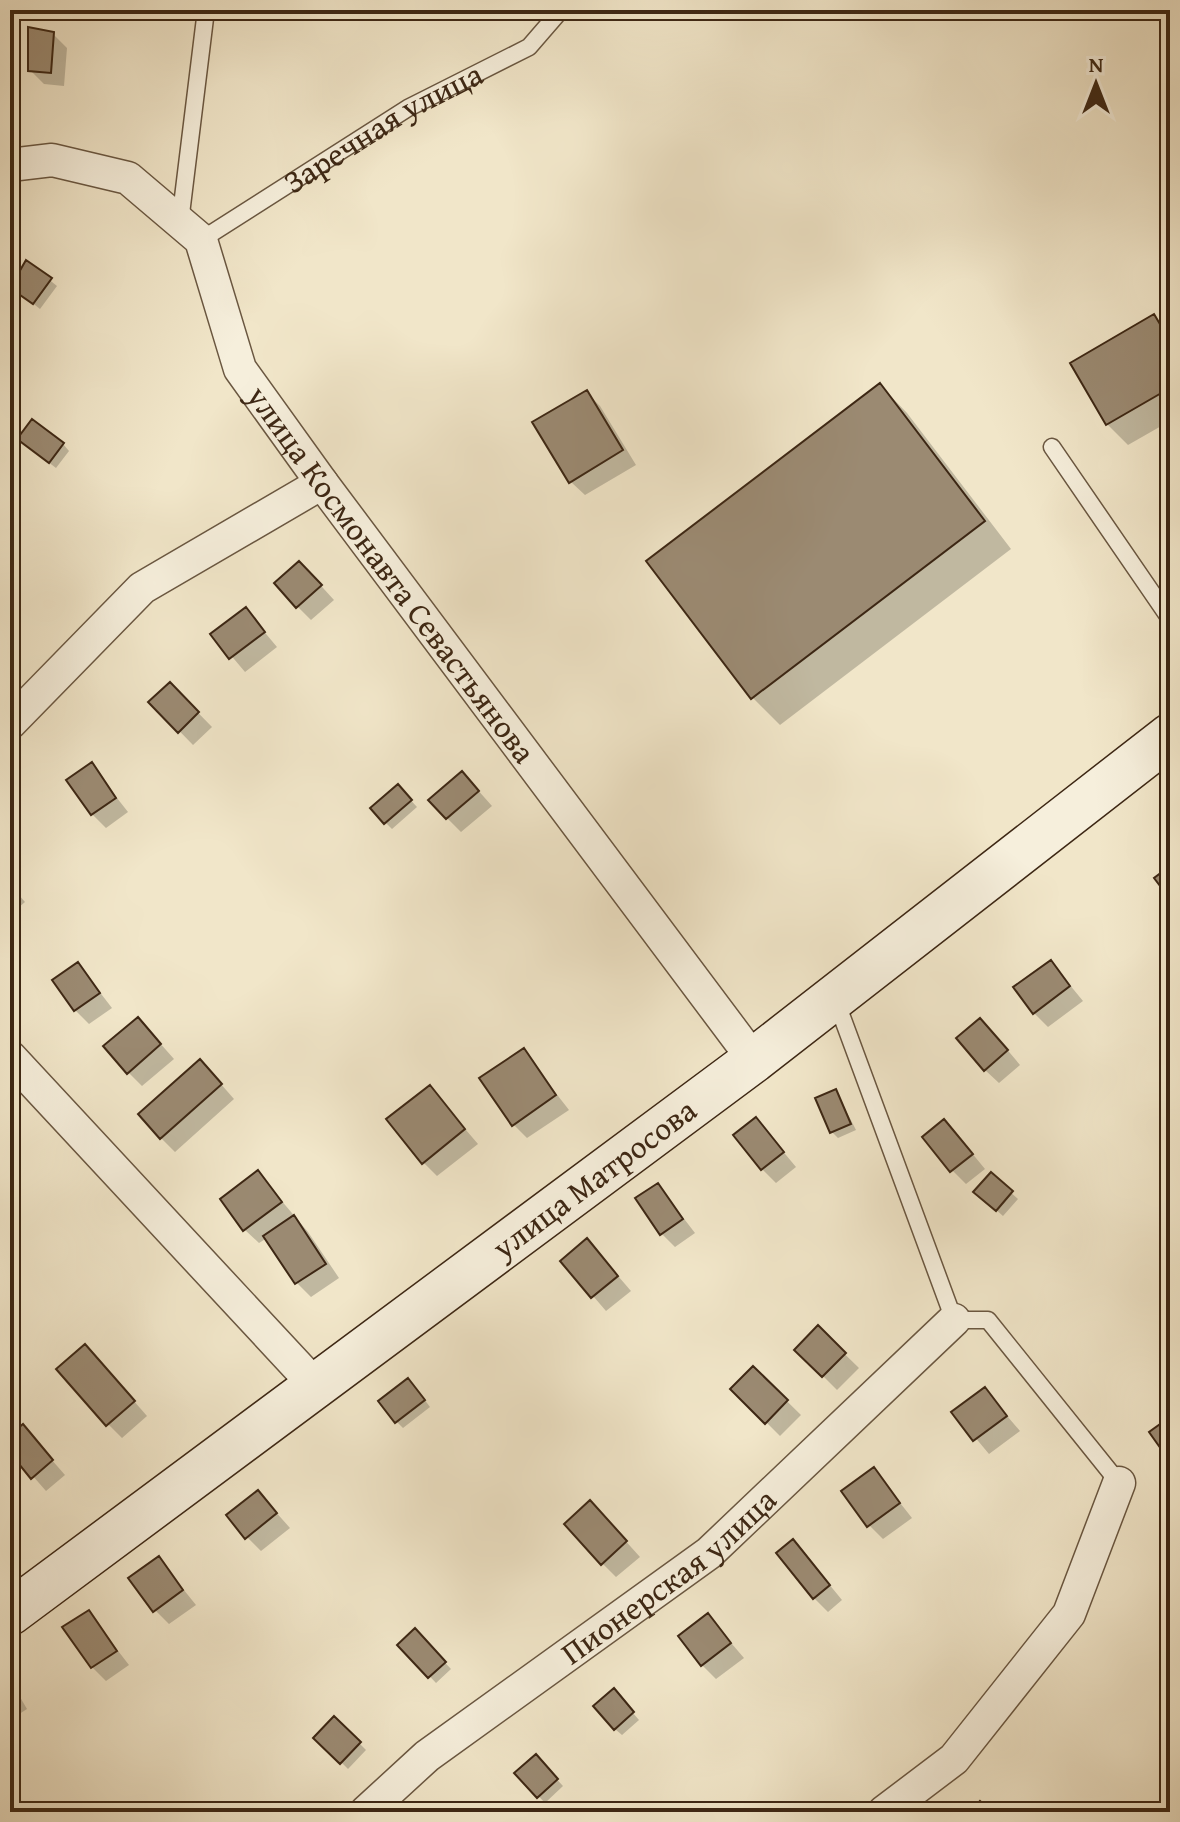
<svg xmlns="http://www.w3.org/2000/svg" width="1180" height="1822" viewBox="0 0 1180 1822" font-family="'Gentium Book Plus',serif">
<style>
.shadow{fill:#0003}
.building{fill:#9b8a72;stroke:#3d2714;stroke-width:2}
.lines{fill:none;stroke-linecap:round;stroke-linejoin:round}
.lane-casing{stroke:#6a5741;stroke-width:19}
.street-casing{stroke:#6a5741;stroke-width:35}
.secondary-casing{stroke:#3d2714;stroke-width:47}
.lane{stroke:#f6efdc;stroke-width:16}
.street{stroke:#f6efdc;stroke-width:32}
.secondary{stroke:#f6efdc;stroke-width:44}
.labels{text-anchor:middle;stroke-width:7;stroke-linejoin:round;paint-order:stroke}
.street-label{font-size:32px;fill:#3d2714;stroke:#f6efdc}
</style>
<rect width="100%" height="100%" fill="#f1e6c9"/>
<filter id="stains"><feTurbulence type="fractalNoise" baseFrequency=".0025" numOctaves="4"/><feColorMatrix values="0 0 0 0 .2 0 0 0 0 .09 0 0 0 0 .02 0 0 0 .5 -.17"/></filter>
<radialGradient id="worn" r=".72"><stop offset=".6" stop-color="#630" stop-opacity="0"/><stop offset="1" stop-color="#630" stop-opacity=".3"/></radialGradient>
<path class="shadow" d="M53,34L67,48L64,86L44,84L30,70Z
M27,262L57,286L40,309L10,285Z
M1154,317L1170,333V421L1128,445L1107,424Z
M880,385L907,413L1011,549L780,725L753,698L649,561Z
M586,392L600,406L636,465L585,495L571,482Z
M63,444L69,451L56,468L26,445Z
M313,577L334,600L311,620L298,607Z
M246,610L277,647L245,672L213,634Z
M170,684L212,727L193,745L151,702Z
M91,765L128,812L106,828L92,814Z
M476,788L492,806L461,832L447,818Z
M404,793L417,807L392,829L385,822Z
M10,885L25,902L10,915Z
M1051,962L1083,1001L1048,1027L1034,1013Z
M78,964L112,1008L89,1024L75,1010Z
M151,1033L174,1059L142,1086L128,1072Z
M994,1034L1020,1065L999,1083L985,1070Z
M523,1051L569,1110L527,1138L514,1125Z
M213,1075L234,1099L175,1152L161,1138Z
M430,1088L478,1144L437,1176L423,1162Z
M836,1091L856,1130L838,1138L832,1132Z
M756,1119L796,1167L776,1183L762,1169Z
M957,1135L985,1169L966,1184L952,1170Z
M258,1173L308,1232L339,1278L311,1297L297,1283L267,1238L259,1243L245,1230Z
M991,1175L1018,1199L1003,1216L983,1198Z
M658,1185L695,1233L675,1247L661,1233Z
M587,1240L631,1291L606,1311L563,1261Z
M818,1328L859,1368L837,1390L797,1350Z
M98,1360L147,1416L122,1438L108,1424Z
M753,1368L801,1415L780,1436L733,1389Z
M415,1387L430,1407L403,1428L396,1421Z
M985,1390L1020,1431L989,1454L954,1412Z
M1170,1420V1453L1169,1454L1162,1447Z
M23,1427L65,1475L46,1491L10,1450V1438Z
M874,1470L912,1518L883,1539L869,1525Z
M258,1492L290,1528L261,1551L247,1537Z
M604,1517L640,1557L616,1577L603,1564Z
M806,1556L842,1600L828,1612L814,1598Z
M158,1558L196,1605L169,1624L155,1610Z
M88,1612L129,1665L106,1681L92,1667Z
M708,1616L744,1658L716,1679L702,1665Z
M415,1631L451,1669L436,1683L400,1645Z
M10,1680L27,1709L10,1720Z
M620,1698L639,1720L622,1735L615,1729Z
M334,1718L366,1750L348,1769L316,1737Z
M536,1757L563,1786L545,1803L517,1773Z"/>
<path class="building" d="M28,27L54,32L51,73L28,71Z
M26,260L52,278L33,304L10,288Z
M1154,314L1170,341V388L1106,425L1070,363Z
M880,383L985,521L751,699L646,561Z
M587,390L623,450L569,483L532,422Z
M32,419L64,443L49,463L17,439Z
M299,561L322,585L296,608L274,583Z
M246,607L265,632L229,659L210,634Z
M170,682L199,712L178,733L148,702Z
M92,762L116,798L91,815L66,780Z
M462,771L479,791L446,819L428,800Z
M398,784L412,800L384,824L370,808Z
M1170,866V899L1154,878Z
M1051,960L1070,986L1033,1014L1013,987Z
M78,962L100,993L74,1011L52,980Z
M138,1017L161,1044L127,1074L103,1046Z
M980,1018L1008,1050L984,1071L956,1038Z
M524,1048L556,1095L512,1126L479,1078Z
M200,1059L222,1084L160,1139L138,1114Z
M430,1085L465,1129L422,1164L386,1119Z
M836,1089L851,1124L830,1133L815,1098Z
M756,1117L784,1152L761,1170L733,1135Z
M944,1119L973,1154L950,1172L922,1137Z
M258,1170L282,1202L243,1231L220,1199Z
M991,1172L1013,1191L996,1211L973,1192Z
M658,1183L683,1219L660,1235L635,1198Z
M294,1215L326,1264L295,1284L263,1236Z
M587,1238L618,1276L591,1298L560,1261Z
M818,1325L846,1353L822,1377L794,1350Z
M85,1344L135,1401L106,1426L56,1369Z
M753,1366L788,1400L765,1424L730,1389Z
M408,1378L425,1400L395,1423L378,1401Z
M985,1387L1007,1416L973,1441L951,1412Z
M1170,1417V1443L1161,1449L1149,1432Z
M23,1424L53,1460L31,1479L10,1453V1435Z
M874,1467L900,1503L867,1527L841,1491Z
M258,1490L277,1513L245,1539L226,1515Z
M590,1500L627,1541L601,1565L564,1524Z
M793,1539L830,1585L813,1599L776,1553Z
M159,1556L183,1590L153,1612L128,1578Z
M89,1610L117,1651L91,1668L62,1627Z
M708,1613L731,1643L701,1666L678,1636Z
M415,1628L446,1662L428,1678L397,1645Z
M614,1688L634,1712L614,1730L593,1706Z
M334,1716L361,1742L340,1764L313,1738Z
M536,1754L558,1779L537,1798L514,1773Z
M980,1801L993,1812H970Z"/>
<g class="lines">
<defs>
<g id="lane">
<path d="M180,222L206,10"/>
<path id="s1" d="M201,240L408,108L529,47L561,10"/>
<path d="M1052,447L1170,619"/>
<path d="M835,998L954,1320H988L1119,1483"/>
</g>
<g id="street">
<path id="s2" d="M10,165L52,160L128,178L201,240L240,369L322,483L754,1060"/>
<path d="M10,723L142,588L322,483"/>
<path d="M10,1057L314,1384"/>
<path id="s3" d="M366,1812L427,1756L709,1553L954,1320"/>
<path d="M884,1812L954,1759L1069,1614L1119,1483"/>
</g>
<g id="secondary">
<path id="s4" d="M10,1613L754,1060L1170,736"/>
</g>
</defs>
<use href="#lane" class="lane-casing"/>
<use href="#street" class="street-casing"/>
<use href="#secondary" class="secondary-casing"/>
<use href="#lane" class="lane"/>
<use href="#street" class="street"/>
<use href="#secondary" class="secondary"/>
</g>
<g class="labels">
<g class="street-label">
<text dy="11" stroke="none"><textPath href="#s1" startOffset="214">Заречная улица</textPath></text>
<text dy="11" stroke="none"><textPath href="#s2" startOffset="606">улица Космонавта Севастьянова</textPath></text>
<text dy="11" stroke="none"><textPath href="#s4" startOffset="728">улица Матросова</textPath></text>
<text dy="11" stroke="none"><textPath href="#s3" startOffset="384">Пионерская улица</textPath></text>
</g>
</g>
<rect width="1180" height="1822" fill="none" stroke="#f1e6c9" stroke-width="40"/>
<rect x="12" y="12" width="1156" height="1798" fill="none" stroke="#3d2714" stroke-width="4"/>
<rect x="20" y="20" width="1140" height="1782" fill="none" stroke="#3d2714" stroke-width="2"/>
<g transform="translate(1096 84)" stroke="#f6efdc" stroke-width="6" paint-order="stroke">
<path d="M0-6L14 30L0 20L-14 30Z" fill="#3d2714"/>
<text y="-12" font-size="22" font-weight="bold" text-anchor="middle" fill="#3d2714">N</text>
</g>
<rect width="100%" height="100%" filter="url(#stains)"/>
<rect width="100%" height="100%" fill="url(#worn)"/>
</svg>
